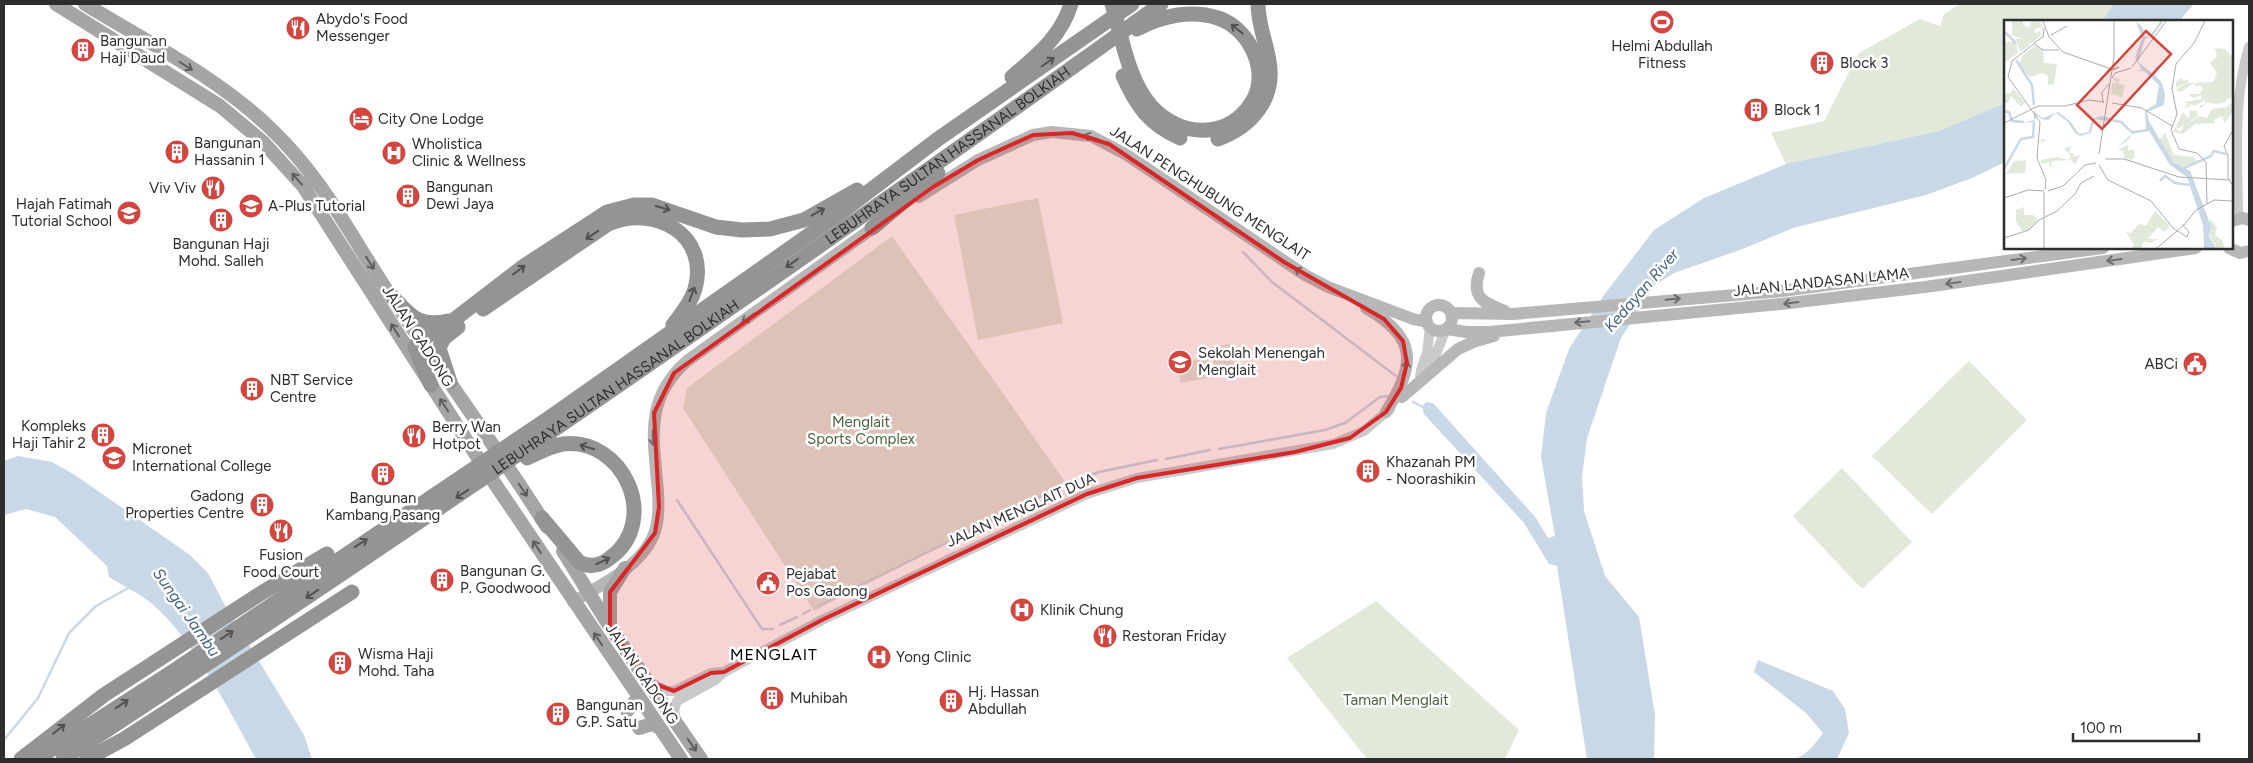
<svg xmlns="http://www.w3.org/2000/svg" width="2253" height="763" viewBox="0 0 2253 763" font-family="Figtree,sans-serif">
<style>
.green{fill:#e1e9db}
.water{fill:#c9d8e7}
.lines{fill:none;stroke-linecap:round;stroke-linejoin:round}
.stream{stroke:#c9d8e7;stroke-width:2.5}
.tertiary{stroke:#cacaca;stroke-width:10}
.secondary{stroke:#b7b7b7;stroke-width:12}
.primary{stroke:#a5a5a5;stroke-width:14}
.motorway{stroke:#949494;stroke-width:15}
.oneway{stroke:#515151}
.oneway2{stroke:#5d5d5d}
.oneway3{stroke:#6b6b6b}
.marked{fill:#d62828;fill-opacity:0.2;stroke:#d62828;stroke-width:4;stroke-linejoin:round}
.labels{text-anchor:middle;stroke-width:5;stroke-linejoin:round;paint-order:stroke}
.poi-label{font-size:15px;fill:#2d2d2d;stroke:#fff;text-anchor:start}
.street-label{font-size:15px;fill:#2d2d2d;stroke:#fff}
.park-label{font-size:15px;fill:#4b633f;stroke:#fff}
.water-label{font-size:16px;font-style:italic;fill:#436486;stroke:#fff}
.neighbourhood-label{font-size:16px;letter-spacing:1px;fill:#000;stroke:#fff}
.inset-river{fill:none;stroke:#c9d8e7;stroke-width:2.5}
.inset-road{fill:none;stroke:#ababab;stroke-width:1}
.view{fill:#d3463f;fill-opacity:0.15;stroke:#d3463f;stroke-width:2.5}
.inset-edge{fill:none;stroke:#2d2d2d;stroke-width:2.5}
</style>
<rect width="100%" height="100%" fill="#fff"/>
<path class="green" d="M1960,4H2114L2102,21H2006L2005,103L1939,131L1786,164L1771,133L1824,121L1859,53L1920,19L1940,26L1944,14Z
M1038,198L1063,323L978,340L954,215Z
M892,236L1066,483L814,611L683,408L687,388Z
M1230,344L1235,372L1216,376L1211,347Z
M1209,358L1212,377L1181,383L1177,364Z
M1969,361L2027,420L1932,514L1872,456Z
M1842,468L1912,542L1862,589L1793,516Z
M1376,601L1519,730L1505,759H1367L1287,658Z"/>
<path class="water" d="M2114,4H2194L2179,21H2102Z
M2005,103V162L1972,178L1926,195L1793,228L1740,250L1674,273L1655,285L1621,338L1587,438L1582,477L1584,511L1605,576L1639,617L1655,715L1654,759H1587L1557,566L1549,564L1524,523L1424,414L1422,407L1426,402L1433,403L1536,518L1548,538L1555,536L1541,457L1546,413L1569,349L1604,295L1654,230L1704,198L1786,164L1939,131Z
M18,456L52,462L75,475L190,555L208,573L226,607L304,735L312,759H256C230,712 193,638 151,603C139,593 123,586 109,577L107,566L55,517L26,509L4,515V461Z
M1758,660L1833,691L1845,709L1849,733L1837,759H1794C1806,756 1816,743 1823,733L1806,713L1754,672Z"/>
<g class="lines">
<path class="stream" d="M1243,252L1272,282L1396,376
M1413,402L1425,408
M1219,449L1325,430L1345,423L1380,397L1387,396
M1166,459L1210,450
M1072,482L1099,472L1157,460
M677,500L762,629H773
M818,606L1054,490
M803,614L810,610
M780,625L797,617
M4,740L38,698L69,633L96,606L130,587"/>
<path class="tertiary" d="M2238,218C2238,161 2232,102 2249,47
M1421,370L1427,353L1430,327
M1420,375L1435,356L1446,329
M649,682L667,691H674L711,673L724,672
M676,721L674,710L677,701L715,680L724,672L822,620L1087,494L1137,478L1333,444L1364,431L1390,409"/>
<path class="secondary" d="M919,197L978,160L1033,135L1052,132L1091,136L1127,155L1305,275L1328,287L1413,319L1427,322
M2232,221L2243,218L2249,220
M2229,248L2240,253L2249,251
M1479,273C1471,298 1484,303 1505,311
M1426 318a13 13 0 1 1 26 0a13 13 0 1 1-26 0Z
M1366,308C1419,338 1415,365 1386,412
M1452,313L1513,314L1782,291L2103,248
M1447,329L1466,332H1489L1781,304L1925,287L2196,248
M1402,397L1458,349L1473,342L1494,336
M573,602C598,586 634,570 649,544C659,529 659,510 658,492C654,440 643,400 687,361L880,223"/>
<path class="primary" d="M56,4L220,106L263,142L303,186L487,472L681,759
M85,4C147,42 217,77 270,128C321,176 348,231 386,289C439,369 496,446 547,527
M563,551L610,627L701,759
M610,626V592L625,568
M627,711L638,698
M639,728L652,724L659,727"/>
<g class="motorway">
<path d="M1112,4C1122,37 1128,80 1151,106C1180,138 1228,140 1252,102C1271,72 1249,28 1218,18C1191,9 1161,16 1137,29"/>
<path d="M1123,76C1137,107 1149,124 1180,138"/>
<path d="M1012,77C1037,55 1061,37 1071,4"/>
<path d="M1218,139C1251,127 1276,99 1269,61C1266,42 1258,24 1258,4"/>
<path d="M872,228L938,173"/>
<path d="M391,295C410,315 418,328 448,321"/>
<path d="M483,309L608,224C654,204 710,234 695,289C691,303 681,314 673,325"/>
<path d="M450,382L439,348L444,338L458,327"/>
<path d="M431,385L415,348L417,343L455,319L524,266L607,212L634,205H652L716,227L742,230L770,229L804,220L857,190"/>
<path d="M527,458C538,453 550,446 563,444C624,437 661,521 610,558C600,566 590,568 579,562L542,518"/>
<path d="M21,759L104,695L263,592L327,554"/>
<path d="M37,759L172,672L549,418L843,211L938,139L1132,4"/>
<path id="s1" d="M63,759C435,515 800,263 1161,4"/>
<path d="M87,759L124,739L352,592"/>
</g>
</g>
<defs><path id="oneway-shaft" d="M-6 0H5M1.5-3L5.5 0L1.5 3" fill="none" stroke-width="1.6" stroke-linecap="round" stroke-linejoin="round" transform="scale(1.25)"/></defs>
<g class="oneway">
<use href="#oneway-shaft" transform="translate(1237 29) rotate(-141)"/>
<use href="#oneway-shaft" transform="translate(1048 62) rotate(-35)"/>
<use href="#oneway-shaft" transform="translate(663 208) rotate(16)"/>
<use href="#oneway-shaft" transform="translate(818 212) rotate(-29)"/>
<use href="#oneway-shaft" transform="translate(592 235) rotate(146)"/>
<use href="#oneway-shaft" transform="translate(792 263) rotate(145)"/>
<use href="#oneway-shaft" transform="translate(519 270) rotate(-37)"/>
<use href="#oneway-shaft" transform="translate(692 294) rotate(-70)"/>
<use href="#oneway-shaft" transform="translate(587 447) rotate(-163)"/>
<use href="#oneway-shaft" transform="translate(462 494) rotate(146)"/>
<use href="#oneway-shaft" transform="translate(361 543) rotate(-33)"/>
<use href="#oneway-shaft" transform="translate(603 561) rotate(-26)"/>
<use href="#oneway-shaft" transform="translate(312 594) rotate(146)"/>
<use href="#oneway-shaft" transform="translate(227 635) rotate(-34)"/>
<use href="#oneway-shaft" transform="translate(122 704) rotate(-33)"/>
<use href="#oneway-shaft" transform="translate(59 729) rotate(-39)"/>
</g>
<g class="oneway2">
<use href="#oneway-shaft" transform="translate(186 66) rotate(32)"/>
<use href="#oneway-shaft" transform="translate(297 179) rotate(-131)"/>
<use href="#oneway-shaft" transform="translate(370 263) rotate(58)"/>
<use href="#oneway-shaft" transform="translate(395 330) rotate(-123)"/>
<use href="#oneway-shaft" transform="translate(444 405) rotate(-123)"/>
<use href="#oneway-shaft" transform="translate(523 490) rotate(56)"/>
<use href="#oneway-shaft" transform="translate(537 547) rotate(-124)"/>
<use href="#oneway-shaft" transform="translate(598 639) rotate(-124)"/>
<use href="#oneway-shaft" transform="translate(692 745) rotate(55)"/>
</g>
<g class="oneway3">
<use href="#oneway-shaft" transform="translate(1091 137) rotate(-163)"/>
<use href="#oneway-shaft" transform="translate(2019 259) rotate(-8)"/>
<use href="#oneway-shaft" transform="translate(2114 260) rotate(172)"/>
<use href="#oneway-shaft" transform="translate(1301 272) rotate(-149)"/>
<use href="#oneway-shaft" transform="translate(1953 283) rotate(172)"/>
<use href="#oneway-shaft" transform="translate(1673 299) rotate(-5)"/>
<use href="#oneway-shaft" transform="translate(1791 303) rotate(173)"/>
<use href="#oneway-shaft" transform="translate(748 318) rotate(144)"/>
<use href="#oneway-shaft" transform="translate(1582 322) rotate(175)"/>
<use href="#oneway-shaft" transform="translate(1406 368) rotate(-83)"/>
<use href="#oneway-shaft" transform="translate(653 438) rotate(88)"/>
</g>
<path class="marked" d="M1072,133L1109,144L1284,262L1384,319L1403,341L1407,363L1401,388L1386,412L1350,438L1295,452L1137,478L1087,494L822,620L724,672L711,673L674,691L647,681L610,627V592L655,533L659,507L654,413L674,373L933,187L978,160L1033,135Z"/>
<defs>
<symbol id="stadium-disc" viewBox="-11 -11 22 22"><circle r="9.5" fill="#d3463f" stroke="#fff"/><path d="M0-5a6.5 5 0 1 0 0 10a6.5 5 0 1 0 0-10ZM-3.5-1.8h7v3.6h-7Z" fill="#fff"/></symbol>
<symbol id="restaurant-disc" viewBox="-11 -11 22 22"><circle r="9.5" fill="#d3463f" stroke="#fff"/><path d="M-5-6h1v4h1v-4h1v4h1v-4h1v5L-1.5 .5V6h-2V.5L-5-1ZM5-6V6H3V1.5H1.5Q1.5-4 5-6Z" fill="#fff"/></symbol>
<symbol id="building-disc" viewBox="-11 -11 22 22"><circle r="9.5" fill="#d3463f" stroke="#fff"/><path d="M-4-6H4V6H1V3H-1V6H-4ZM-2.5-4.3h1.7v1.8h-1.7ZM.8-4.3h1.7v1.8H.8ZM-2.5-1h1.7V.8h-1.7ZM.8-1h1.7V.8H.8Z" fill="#fff"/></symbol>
<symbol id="hotel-disc" viewBox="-11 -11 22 22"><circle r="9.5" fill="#d3463f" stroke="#fff"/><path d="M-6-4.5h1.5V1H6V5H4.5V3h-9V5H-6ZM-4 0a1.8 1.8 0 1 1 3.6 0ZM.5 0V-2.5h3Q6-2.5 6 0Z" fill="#fff"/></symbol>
<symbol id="hospital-disc" viewBox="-11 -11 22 22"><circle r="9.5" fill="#d3463f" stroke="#fff"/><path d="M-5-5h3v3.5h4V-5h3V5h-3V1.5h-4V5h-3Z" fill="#fff"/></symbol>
<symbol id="school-disc" viewBox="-11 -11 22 22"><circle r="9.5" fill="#d3463f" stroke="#fff"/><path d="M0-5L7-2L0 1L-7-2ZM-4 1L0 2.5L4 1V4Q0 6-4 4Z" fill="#fff"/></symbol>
<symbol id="civic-disc" viewBox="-11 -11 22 22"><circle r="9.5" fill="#d3463f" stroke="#fff"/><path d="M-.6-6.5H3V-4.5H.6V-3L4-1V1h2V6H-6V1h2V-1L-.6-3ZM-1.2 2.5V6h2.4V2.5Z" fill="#fff"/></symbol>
<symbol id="university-disc" viewBox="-11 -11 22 22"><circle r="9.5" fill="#d3463f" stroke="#fff"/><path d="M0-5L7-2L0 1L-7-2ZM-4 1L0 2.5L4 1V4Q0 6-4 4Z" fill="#fff"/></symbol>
</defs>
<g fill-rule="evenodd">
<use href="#stadium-disc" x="1648" y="8" width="28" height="28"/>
<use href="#restaurant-disc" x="284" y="14" width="28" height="28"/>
<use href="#building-disc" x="69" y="36" width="28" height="28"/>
<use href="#building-disc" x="1808" y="49" width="28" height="28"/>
<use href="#building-disc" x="1742" y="96" width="28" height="28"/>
<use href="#hotel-disc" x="347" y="105" width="28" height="28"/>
<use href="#building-disc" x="163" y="138" width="28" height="28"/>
<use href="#hospital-disc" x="380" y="139" width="28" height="28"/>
<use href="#restaurant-disc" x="199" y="174" width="28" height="28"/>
<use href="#building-disc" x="394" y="182" width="28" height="28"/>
<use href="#school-disc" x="237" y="192" width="28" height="28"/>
<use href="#school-disc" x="115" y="199" width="28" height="28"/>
<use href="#building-disc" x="207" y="206" width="28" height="28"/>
<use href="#school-disc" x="1166" y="348" width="28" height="28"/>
<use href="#civic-disc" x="2181" y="350" width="28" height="28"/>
<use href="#building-disc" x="238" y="375" width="28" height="28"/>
<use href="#building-disc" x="89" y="421" width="28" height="28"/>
<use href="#restaurant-disc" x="400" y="422" width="28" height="28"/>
<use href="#university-disc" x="100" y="444" width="28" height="28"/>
<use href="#building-disc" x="1354" y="457" width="28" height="28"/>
<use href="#building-disc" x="369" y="460" width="28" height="28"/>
<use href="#building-disc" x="248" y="491" width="28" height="28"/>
<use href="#restaurant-disc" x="267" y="517" width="28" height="28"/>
<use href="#building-disc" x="428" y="566" width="28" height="28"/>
<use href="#civic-disc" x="754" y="569" width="28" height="28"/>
<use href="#hospital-disc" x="1008" y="596" width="28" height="28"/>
<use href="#restaurant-disc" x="1091" y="622" width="28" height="28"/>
<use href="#hospital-disc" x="865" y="643" width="28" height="28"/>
<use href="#building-disc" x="326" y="649" width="28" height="28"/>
<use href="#building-disc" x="758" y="684" width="28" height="28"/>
<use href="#building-disc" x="937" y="687" width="28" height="28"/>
<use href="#building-disc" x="544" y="700" width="28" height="28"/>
</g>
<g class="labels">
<g class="poi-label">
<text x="316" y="24">Abydo's Food<tspan x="316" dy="17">Messenger</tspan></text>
<text x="100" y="46">Bangunan<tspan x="100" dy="17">Haji Daud</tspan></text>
<text x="1662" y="51" text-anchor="middle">Helmi Abdullah<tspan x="1662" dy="17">Fitness</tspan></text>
<text x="1840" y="68">Block 3</text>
<text x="1774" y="115">Block 1</text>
<text x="378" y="124">City One Lodge</text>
<text x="194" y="148">Bangunan<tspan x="194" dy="17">Hassanin 1</tspan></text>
<text x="412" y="149">Wholistica<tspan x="412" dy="17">Clinic &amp; Wellness</tspan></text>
<text x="426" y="192">Bangunan<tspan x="426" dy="17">Dewi Jaya</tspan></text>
<text x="196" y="193" text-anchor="end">Viv Viv</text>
<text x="112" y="209" text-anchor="end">Hajah Fatimah<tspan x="112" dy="17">Tutorial School</tspan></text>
<text x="268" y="211">A-Plus Tutorial</text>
<text x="221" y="249" text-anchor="middle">Bangunan Haji<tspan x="221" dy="17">Mohd. Salleh</tspan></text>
<text x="1198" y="358">Sekolah Menengah<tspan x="1198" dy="17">Menglait</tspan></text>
<text x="2178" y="369" text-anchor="end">ABCi</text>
<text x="270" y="385">NBT Service<tspan x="270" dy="17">Centre</tspan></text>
<text x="86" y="431" text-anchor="end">Kompleks<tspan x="86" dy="17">Haji Tahir 2</tspan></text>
<text x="432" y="432">Berry Wan<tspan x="432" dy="17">Hotpot</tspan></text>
<text x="132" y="454">Micronet<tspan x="132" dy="17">International College</tspan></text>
<text x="1386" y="467">Khazanah PM<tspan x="1386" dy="17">- Noorashikin</tspan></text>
<text x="244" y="501" text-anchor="end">Gadong<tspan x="244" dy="17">Properties Centre</tspan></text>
<text x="383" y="503" text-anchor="middle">Bangunan<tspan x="383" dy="17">Kambang Pasang</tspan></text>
<text x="281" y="560" text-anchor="middle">Fusion<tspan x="281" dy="17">Food Court</tspan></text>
<text x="460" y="576">Bangunan G.<tspan x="460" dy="17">P. Goodwood</tspan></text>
<text x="786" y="579">Pejabat<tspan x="786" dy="17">Pos Gadong</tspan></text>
<text x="1040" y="615">Klinik Chung</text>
<text x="1122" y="641">Restoran Friday</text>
<text x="358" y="659">Wisma Haji<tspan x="358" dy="17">Mohd. Taha</tspan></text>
<text x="896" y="662">Yong Clinic</text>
<text x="968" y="697">Hj. Hassan<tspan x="968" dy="17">Abdullah</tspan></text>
<text x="790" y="703">Muhibah</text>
<text x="576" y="710">Bangunan<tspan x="576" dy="17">G.P. Satu</tspan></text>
</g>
<g class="street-label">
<text dy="5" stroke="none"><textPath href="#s1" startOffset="1071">LEBUHRAYA SULTAN HASSANAL BOLKIAH</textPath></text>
<text transform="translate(1210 193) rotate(33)" y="5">JALAN PENGHUBUNG MENGLAIT</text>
<text transform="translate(1821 282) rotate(-6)" y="5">JALAN LANDASAN LAMA</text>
<text transform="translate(418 336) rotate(57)" y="5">JALAN GADONG</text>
<text dy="5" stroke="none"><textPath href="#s1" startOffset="666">LEBUHRAYA SULTAN HASSANAL BOLKIAH</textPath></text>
<text transform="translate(1021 510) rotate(-24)" y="5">JALAN MENGLAIT DUA</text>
<text transform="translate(642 674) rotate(56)" y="5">JALAN GADONG</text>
</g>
<g class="park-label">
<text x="861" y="427">Menglait<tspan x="861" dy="17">Sports Complex</tspan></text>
<text x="1396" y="705">Taman Menglait</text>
</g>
<g class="water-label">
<text transform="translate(1641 290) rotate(-49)" y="6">Kedayan River</text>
<text transform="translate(187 612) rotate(55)" y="6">Sungai Jambu</text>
</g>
<g class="neighbourhood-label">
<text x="774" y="660">MENGLAIT</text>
</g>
</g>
<g transform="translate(2004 20)">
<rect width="229" height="229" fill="#fff"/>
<path d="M8,1H19V5L25,8L27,2L36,1L40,11L36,7L30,10L31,13L37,11L36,16L27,24L24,21L26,25L16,32L12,19H18L8,15ZM12,21L14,33L1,42L0,22ZM32,25L39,31L40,43L53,44L50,64L44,65V56L39,53L26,57L15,45L18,36ZM211,28L221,29L229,37V79L223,78L221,83L211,84L203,82L197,88L195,86L201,84V80L191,86L186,84L185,87L180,88L184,84L180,82L198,79L197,75L189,78L184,74H195L199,69L196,65L192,67L190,63L177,72L172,70L182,63L172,68V62L177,58L180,61L185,59L183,63L209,62L213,53L206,43L213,37ZM111,57L116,60L114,64L121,65L118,77L107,74L108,63H114L109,60ZM9,68L21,83L17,87L7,76L4,83H0V74L7,73ZM229,82V91L221,103L218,98L223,96L215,97L210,100L211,103L191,104L179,114L169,112L171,107L175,112L178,110L180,104L174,109L172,106L179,92L185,99L186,90L193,91L194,96L183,104L196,96L203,98L208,89L222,87ZM161,113L170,135L189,137L194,142L177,147L169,142L155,120ZM37,119L43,120L37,123V140L53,137L65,140L67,135L60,129L67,126L65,132L70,134L69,137L76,135L71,145L67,140L48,141L46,149L45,142L37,144ZM124,125V131L130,129L131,137L128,140L120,138L119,131L114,130ZM22,140L21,153L2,154L10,141ZM20,187V195H29L34,200L25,210L18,211L12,201V190ZM151,191L166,206L160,212L154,207L144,219H155L146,223L140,221L137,228H128L130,225L122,212L127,213L135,204L142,206ZM206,198L213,208L211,215L219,221L220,228H213L206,218Z" fill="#e1e9db"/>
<path d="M132,1L139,8L141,17H147L141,19L134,42L149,54L153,48L149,47H154L151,55L158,63L161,74L160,85L143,92L145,101L169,142L186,151L207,206L205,217L212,228H200L199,205L183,157L166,145L145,111L128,114L125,119L112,128L109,137L112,128L128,114L116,103L91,99L87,113L76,116L71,113L64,102L52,93L44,100L38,99L33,96L29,102L18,103L30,100V90L31,89V93L39,98L54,92L66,101L75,114L85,112L88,99L97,96L118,101L128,111L142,109L141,91L152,84L155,65L140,51H130L138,50L131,38L138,18Z" fill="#c9d8e7"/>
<path class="inset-river" d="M1,12L12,23M148,15L158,1M12,40L28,65L30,85M0,91L5,92L8,101L20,102M0,149L17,119L29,117L30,101M178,149L207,136L210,131L222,134M156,161L161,156L171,163L186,165"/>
<path class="inset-road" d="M39,1L45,17L59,32L110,50L115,47L109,49M201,1L190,23L172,44L168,69L173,94L167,110L175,129L193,133L202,142L203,184M47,15L63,6M150,18L162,1M30,23L39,17L40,8M31,23L8,41L4,57L36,102L33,138L42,160L41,169M31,24L39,30H55M128,47L149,19M108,58L111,53L127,48M99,83L98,72L105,64M108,83L138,88L168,106M0,103L34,86H61L85,80L100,82M229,110L220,126L224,136V158L229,166M95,134L110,37V1M101,139H120L175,157L226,160M95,145L104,160L147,181L169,208L183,217L185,212L178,204M44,171L59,166L81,145L92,143M0,178L24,170L40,171M0,218L25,210L35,200L53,191L71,174L77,163L90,156M40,228V172M153,228L180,205L192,190L210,180L229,181"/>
<path class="view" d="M142,11L167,34L98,109L73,85Z"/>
<rect width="229" height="229" class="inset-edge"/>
</g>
<rect width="2253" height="763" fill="none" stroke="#2d2d2d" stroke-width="10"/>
<path d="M2073 733v8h126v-8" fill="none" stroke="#2d2d2d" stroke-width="2.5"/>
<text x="2080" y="733" font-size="15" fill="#2d2d2d" stroke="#ffffff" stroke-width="4" paint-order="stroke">100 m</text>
</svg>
